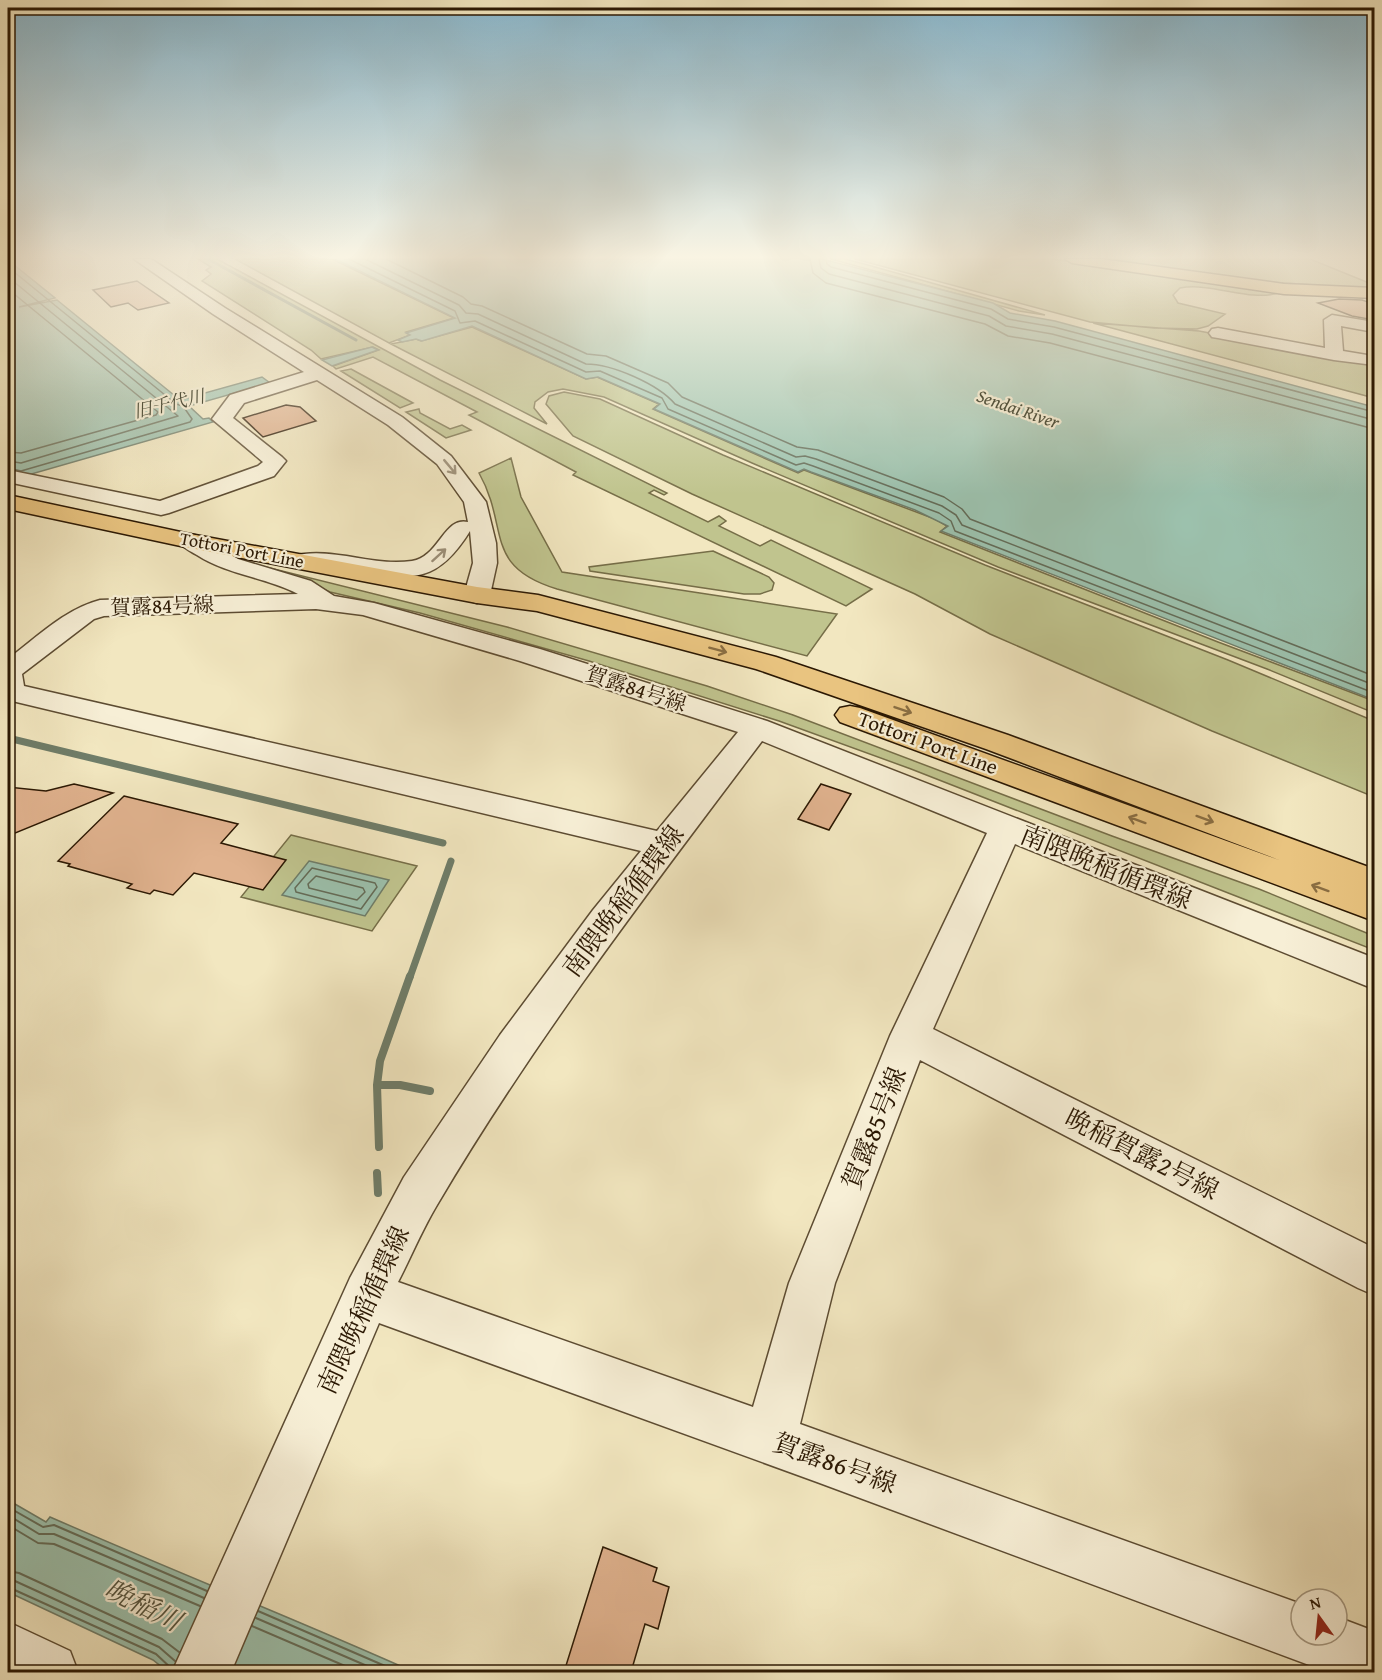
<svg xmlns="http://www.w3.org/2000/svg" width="1382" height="1680" viewBox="0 0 1382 1680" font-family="'Gentium Book Plus','Noto Serif JP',serif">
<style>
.green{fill:#c0c48e;stroke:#766e48;stroke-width:1.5}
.water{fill:#9cc1ad;stroke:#6f7d69;stroke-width:1.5}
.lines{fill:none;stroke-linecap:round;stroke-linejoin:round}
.shore-far1{stroke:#646c58;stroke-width:1.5}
.shore{stroke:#646c58;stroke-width:2}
.stream-far2{stroke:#6f7d69;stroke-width:3}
.stream-far1{stroke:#6f7d69;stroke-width:7}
.stream{stroke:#6f7d69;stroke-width:8}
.building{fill:#e0b28e;stroke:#2b1803;stroke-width:1.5}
.minor-casing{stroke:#5d4c32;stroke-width:3}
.major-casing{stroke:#2b1803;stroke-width:3}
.minor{fill:#f7efd6;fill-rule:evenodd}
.major{fill:#e9c480;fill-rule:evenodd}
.oneway{stroke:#9b8e77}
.oneway2{stroke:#8a6e42}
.labels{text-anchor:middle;stroke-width:4.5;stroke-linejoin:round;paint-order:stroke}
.far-water-label{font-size:18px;font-style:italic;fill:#53533e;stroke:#f7efd6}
.far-street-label{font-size:18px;fill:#2b1803;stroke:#f7efd6}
.street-label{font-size:21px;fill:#2b1803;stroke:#f7efd6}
.near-street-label{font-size:26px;fill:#2b1803;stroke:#f7efd6}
.near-water-label{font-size:27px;font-style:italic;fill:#53533e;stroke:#f7efd6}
</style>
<rect width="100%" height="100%" fill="#f2e7c0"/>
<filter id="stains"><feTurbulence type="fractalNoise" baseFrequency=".00333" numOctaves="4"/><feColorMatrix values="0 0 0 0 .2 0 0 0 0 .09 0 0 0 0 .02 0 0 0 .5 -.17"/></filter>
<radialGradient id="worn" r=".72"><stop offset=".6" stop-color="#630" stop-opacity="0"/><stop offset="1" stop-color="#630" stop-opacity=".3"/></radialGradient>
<path class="green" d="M198,259H217L440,380L667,493L664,495L654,490L649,493L708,522L719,516L726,521L719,526L760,546L771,540L872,589L846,606L573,475L576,472L469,415L477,412L373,357L336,369L333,366L379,350L373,347L321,359L311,350L202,281L211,274L206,270L211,267Z
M235,259H332L454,318L406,332L410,335L389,343Z
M831,259H845L868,265L1045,315L1019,311Z
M855,259H1053L1278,293C1249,302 1212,282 1180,288L1173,295L1178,303L1225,314L1208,326L1197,329L1154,328L1090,322Z
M1113,259H1310L1374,285V289L1257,281L1182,272Z
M1093,323L1199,331L1374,364V398Z
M472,327L586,379L597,377L659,404L653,409L798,473L804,470L935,519L947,526L940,532L1218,642L1374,701V713L1267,669L998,567L752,463L604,397L563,389L548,392L535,402L534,408L547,424L391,344L416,339L421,341Z
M351,369L413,403L400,408L341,371Z
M564,392L600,399L723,455L985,565L1228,660L1374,721V797L1212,731L990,634L915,594L692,494L573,436L546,404L549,396Z
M419,409L420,413L450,429L462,425L471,430L446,438L406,412Z
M511,458L521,497L562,572L837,614L807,656L557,589C482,566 510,528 479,473Z
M713,551L769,577L774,583L772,590L760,594H744L590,571L589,567Z
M238,560L507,627L707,686L793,715L1112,836L1259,889L1374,936V950L911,769L779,721L589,661L420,613L330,592L290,575Z
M291,835L417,866L372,931L241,897Z"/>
<path class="water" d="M335,259H822L993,303L1010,313L1055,321L1374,407V700L941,531L948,526L915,510L811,472L804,469L798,472L654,409L660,404L598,377L586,379L472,326L422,341L416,339L402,342L398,340L410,335L406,333L455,318Z
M8,260L55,298L19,307L57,300L180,400L262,377L270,383L189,406L203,419L209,418L213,422L21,477L8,474Z
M372,347L378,350L332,366L322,360Z
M309,861L389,880L365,916L282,895Z
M8,1500L46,1522L50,1517C171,1570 293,1618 414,1672H168L153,1660L8,1592Z"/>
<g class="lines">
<path class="shore-far1" d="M349,259L455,311L460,323L475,321L586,372L600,371L662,398L668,409L796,465L804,463L813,466L939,513L951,521L955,531L1374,693
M365,259L459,305L466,313L478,314L586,364C612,364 658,384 675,404L796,457L805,456L816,459L942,506L956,515L962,525L1374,685
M386,259L463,297L471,304L482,306L587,354L606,356L668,383L682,397L797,447L818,450L944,497L962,509L970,519L1374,676
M810,259L813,273L826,283L985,324L1008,336L1050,343L1374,429
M819,259L821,268L829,274L989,316L1006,326L1052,334L1374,420
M826,259L827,264L831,267L991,309L1008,319L1054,327L1374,412
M8,267L176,404L183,406L192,419L190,422L21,471L8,468
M8,277L178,416L21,463L8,461
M8,289L158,412L156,415L21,453L8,452
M312,868L375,883L377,887L361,909L296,892L295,888Z
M316,876L363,888L365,892L357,900L309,888L308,884Z"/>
<path class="shore" d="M8,1507L43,1527L54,1525L207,1591
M8,1515L39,1534H54L204,1598
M8,1525L38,1543L54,1544L200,1606
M8,1571L19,1573L162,1639L179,1652
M8,1580L15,1581L159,1647L175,1661
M8,1587L156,1654L172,1669
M258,1611L399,1672
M256,1618L381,1672
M252,1626L359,1672"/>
<path class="stream-far2" d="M208,259L356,340"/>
<path class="stream-far1" d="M8,738L443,843
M410,977L451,861"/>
<path class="stream" d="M377,1085H400L430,1091
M379,1147L377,1085L380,1061L410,976
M377,1173L378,1193"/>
</g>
<path class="building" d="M137,281L169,303L138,310L128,303L111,307L93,290Z
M1339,299L1362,300L1374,304V320L1352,316L1318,303Z
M286,405L300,407L316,421L263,437L243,418Z
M74,784L113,793L8,836V787L46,791Z
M821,784L851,794L829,830L798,819Z
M124,796L238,824L221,843L286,860L263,890L194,873L173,895L154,890L150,894L127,888L132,884L68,866L70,864L58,861Z
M603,1547L657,1568L653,1581L669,1587L658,1629L645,1624L631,1672H564Z"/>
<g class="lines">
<defs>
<path id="minor" d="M134,259H151L225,308L402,417L451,456L486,502L496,543L497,563L490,595L486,600L477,603L468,600L464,595L473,563L470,531C432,592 405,576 344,569C327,567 309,570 292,566L289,561L292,556C333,546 372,567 412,561C439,557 444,516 468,522L464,502L437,464L388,425L317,380L244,403L233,418L282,457L286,461L274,476L169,513L161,515L8,482V470L160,501L258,466L263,462L212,419L230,395L304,372L213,314Z
M1332,315L1374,322V332L1341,326L1343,351L1367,355L1374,353V365L1334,360L1218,338L1212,337L1209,333L1212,329L1218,328L1325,348L1324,320Z
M190,534L198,536L238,559L311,581L334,596L374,603L540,649L767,721L1374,958V989L1015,844L933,1029L1374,1248V1295L1358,1288L920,1060L835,1283L800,1424L1301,1604V1635H1337V1617L1374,1631V1672H1328L817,1482L379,1323L231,1672H172L350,1278L404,1177L500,1035L593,910L641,851L8,700V659C36,638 65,609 100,600L298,594C265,577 228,575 197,555C190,551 183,548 178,541L182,536ZM316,609L363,615L520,661L738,732L657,831L24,686L22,674L94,619L104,616ZM762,741L987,833L890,1036L789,1283L753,1407L398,1282C411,1257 422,1230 437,1205C533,1042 648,892 762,741Z
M8,1622L70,1651L78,1672H8Z"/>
<path id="major" d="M1065,259H1101L1284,284L1374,288V298L1284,294L1072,263Z
M8,495L190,534L477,587L538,595L776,657L1008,735L1374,869V921L840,722L835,715L840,708L850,706L860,708L1279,860L986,749L756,669L537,611L477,603L190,548L8,509Z"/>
</defs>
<use href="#minor" class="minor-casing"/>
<use href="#major" class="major-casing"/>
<use href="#minor" class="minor"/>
<use href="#major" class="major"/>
</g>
<defs><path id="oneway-shaft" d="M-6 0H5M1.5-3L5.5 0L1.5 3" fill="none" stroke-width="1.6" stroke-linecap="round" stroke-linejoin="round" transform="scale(1.5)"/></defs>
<g class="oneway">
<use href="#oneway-shaft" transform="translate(450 467) rotate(50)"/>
<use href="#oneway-shaft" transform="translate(439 555) rotate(-42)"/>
</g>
<g class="oneway2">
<use href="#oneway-shaft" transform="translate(718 650) rotate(15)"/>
<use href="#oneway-shaft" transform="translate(903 710) rotate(19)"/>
<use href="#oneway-shaft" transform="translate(1205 819) rotate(20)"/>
<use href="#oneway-shaft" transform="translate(1137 820) rotate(-160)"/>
<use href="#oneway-shaft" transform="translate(1320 888) rotate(-160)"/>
</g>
<linearGradient id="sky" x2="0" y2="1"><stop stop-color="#89b9d0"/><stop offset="0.52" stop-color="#f9f4e3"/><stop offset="1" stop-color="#f9f4e3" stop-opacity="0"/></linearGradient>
<rect width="1382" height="494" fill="url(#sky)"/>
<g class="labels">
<g class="far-water-label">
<text transform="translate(169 404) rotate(-13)" y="6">旧千代川</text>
<text transform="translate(1018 409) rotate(19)" y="6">Sendai River</text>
</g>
<g class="far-street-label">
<text transform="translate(242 550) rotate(11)" y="6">Tottori Port Line</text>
</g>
<g class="street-label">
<text transform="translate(162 606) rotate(-2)" y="7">賀露84号線</text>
<text transform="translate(636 689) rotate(18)" y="7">賀露84号線</text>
<text transform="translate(928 743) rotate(20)" y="7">Tottori Port Line</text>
</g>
<g class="near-street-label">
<text transform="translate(1106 867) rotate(22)" y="9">南隈晩稲循環線</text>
<text transform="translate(623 901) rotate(-53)" y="9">南隈晩稲循環線</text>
<text transform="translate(874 1128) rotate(-68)" y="9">賀露85号線</text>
<text transform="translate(1142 1154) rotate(27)" y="9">晩稲賀露2号線</text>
<text transform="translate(363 1310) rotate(-65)" y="9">南隈晩稲循環線</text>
<text transform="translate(835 1463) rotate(20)" y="9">賀露86号線</text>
</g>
<g class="near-water-label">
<text transform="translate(143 1605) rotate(27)" y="9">晩稲川</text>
</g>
</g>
<rect width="1382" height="1680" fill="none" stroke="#f2e7c0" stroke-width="30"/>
<rect x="9" y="9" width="1364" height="1662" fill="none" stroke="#2b1803" stroke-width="3"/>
<rect x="15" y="15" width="1352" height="1650" fill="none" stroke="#2b1803" stroke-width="1.5"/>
<g transform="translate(1319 1617) rotate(345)"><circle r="28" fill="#f7efd6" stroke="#a59982" stroke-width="1.5"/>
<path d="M0-4.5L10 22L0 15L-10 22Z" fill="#8f2418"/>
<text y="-9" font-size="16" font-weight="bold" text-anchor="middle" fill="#2b1803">N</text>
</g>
<rect width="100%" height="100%" filter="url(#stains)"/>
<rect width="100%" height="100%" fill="url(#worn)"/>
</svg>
